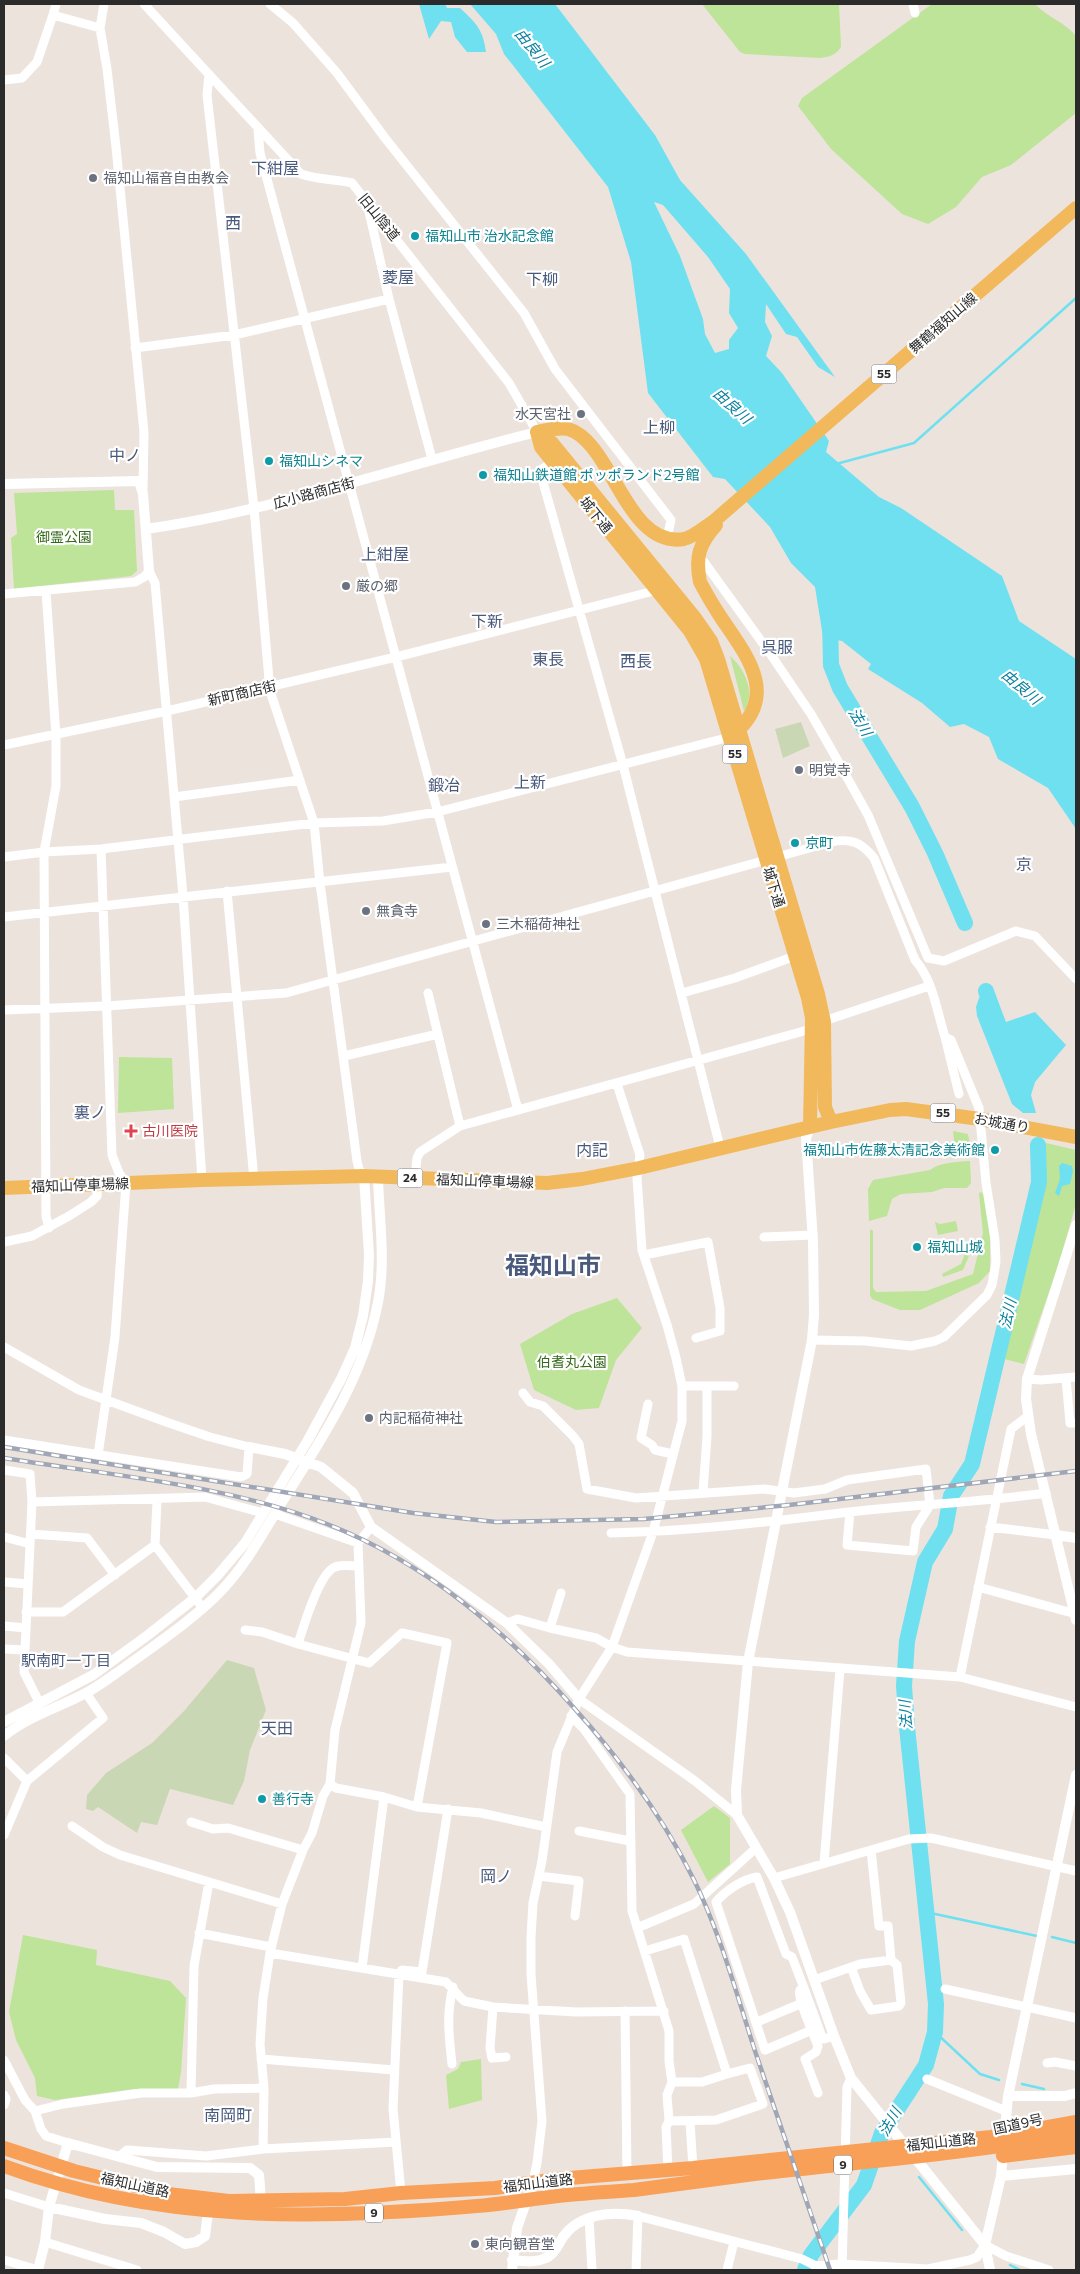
<svg xmlns="http://www.w3.org/2000/svg" width="1080" height="2274" viewBox="0 0 1080 2274" font-family="Commissioner,'Noto Sans JP',sans-serif">
<style>
.green{fill:#bde498}
.cemetery{fill:#cad7b4}
.water{fill:#6ee0f0;fill-rule:evenodd}
.lines{fill:none;stroke-linecap:round;stroke-linejoin:round}
.stream{stroke:#6ee0f0;stroke-width:2.5}
.river{stroke:#6ee0f0;stroke-width:16}
.minor{stroke:#fff;stroke-width:9}
.tertiary{stroke:#fff;stroke-width:10}
.primary{stroke:#f2b95c;stroke-width:14}
.trunk{stroke:#f8a058;stroke-width:14}
.rail-casing{stroke:#9fa6b5;stroke-width:4.5}
.rail{stroke:#fff;stroke-width:2.5;stroke-dasharray:8;stroke-linecap:butt}
.worship-dot{fill:#6b7280;stroke:#fff;stroke-width:2}
.culture-dot{fill:#0f9aa8;stroke:#fff;stroke-width:2}
.health-dot{fill:#e0444e;stroke:#fff;stroke-width:2}
.labels{text-anchor:middle;stroke-width:4.5;stroke-linejoin:round;paint-order:stroke}
.shield{fill:#fff;stroke:#6b6b6b;stroke-width:1}
.shield-label{font-size:12px;font-weight:bold;fill:#2b2b2b}
.worship-label{font-size:14px;fill:#5b616d;stroke:#fff;text-anchor:start}
.street-label{font-size:14px;fill:#2b2b2b;stroke:#fff}
.culture-label{font-size:14px;fill:#0d838f;stroke:#fff;text-anchor:start}
.park-label{font-size:14px;fill:#356919;stroke:#fff}
.health-label{font-size:14px;fill:#be3a42;stroke:#fff;text-anchor:start}
.water-label{font-size:15px;font-style:italic;fill:#0c819e;stroke:#fff}
.neighbourhood-label{font-size:15px;fill:#4a5a7c;stroke:#fff}
.quarter-label{font-size:16px;fill:#4a5a7c;stroke:#fff}
.town-label{font-size:24px;font-weight:bold;fill:#4a5a7c;stroke:#fff}
</style>
<rect width="100%" height="100%" fill="#ede3dd"/>
<path class="green" d="M702,4H839L841,47C836,55 829,57 820,58L745,54L740,52Z
M932,4H1035C1047,17 1065,22 1076,36V113L1011,165L982,177L956,207L928,224L902,214L831,149L798,106L802,98Z
M114,490L115,510H134L137,571L131,576L14,589L11,538L17,534L14,493Z
M730,656C745,669 756,693 744,711Z
M119,1057L172,1058L174,1109L118,1113Z
M953,1131L968,1134L972,1157L956,1158Z
M1046,1143L1076,1150V1204L1058,1266L1024,1364L1004,1359L1046,1174Z
M970,1161L971,1183L967,1188H944L932,1192L901,1194L892,1199L887,1216L869,1221L868,1189L873,1180L930,1170C941,1162 956,1162 970,1161Z
M980,1192L984,1194L990,1230V1271L979,1283L920,1310H900L872,1299L870,1295V1229L873,1231V1288L876,1292L926,1291L973,1274L983,1233L979,1194Z
M956,1221L958,1231L938,1235L935,1222L940,1224Z
M965,1253L969,1256L963,1270L943,1277L942,1274L961,1264Z
M617,1298L642,1328L616,1360L599,1408L576,1410L534,1390L520,1344L572,1314Z
M714,1806L730,1818V1864L708,1882L681,1830Z
M23,1935L97,1950L96,1965L170,1981L186,1998L181,2072L178,2089H134L55,2100L37,2096L35,2078L16,2040L9,2012Z
M481,2059L482,2100L449,2109L446,2075L458,2069L461,2062Z"/>
<path class="cemetery" d="M801,722L810,746L783,758L775,729Z
M227,1660L254,1668L266,1710L250,1750L244,1781L233,1805L170,1789L157,1825L141,1822L137,1833L98,1807L93,1811L86,1809L87,1795L106,1773L152,1743L184,1711Z"/>
<path class="water" d="M419,4H445L447,8H460C476,23 483,29 486,52H467L455,37L451,22L441,21L429,39Z
M470,4H555L655,135L680,180L746,254L835,377L818,367L797,337L786,334L766,304L765,322L772,336L766,356L782,373L829,441L826,452L879,497L901,508L1002,576L1019,621L1076,659V829L1048,788L998,759L989,737L964,724L950,727L922,703L868,669L871,664L842,641L823,637L815,587L791,563L770,527L725,479L713,477L648,393L631,262L608,187L504,54L496,34ZM654,202L663,205L708,257L730,289L729,313L738,328L729,340V349L715,353L705,334L703,319L680,256Z
M995,993L1006,1022L1035,1012L1066,1045L1035,1082L1031,1095L1036,1113H1023L1012,1104L977,1016L976,1007L979,998Z
M1062,1163L1072,1166L1073,1171L1070,1184L1062,1186L1059,1196L1055,1193L1060,1179L1059,1166Z"/>
<g class="lines">
<path class="stream" d="M836,464L914,443L1076,298
M926,1912L1037,1936
M1052,1937L1076,1943
M935,2032L980,2074L999,2080
M1022,2084L1044,2089
M882,2133L884,2134
M919,2177L962,2230
M1010,2265L1020,2270"/>
<path class="river" d="M830,618L831,665L840,688L912,807L935,853L965,923
M986,991L994,1017
M805,2270L811,2255L864,2185L882,2133L926,2065L935,2032L936,2004L907,1727L904,1686L907,1641L925,1562L945,1529L951,1496L972,1464L1039,1182L1038,1145"/>
<path class="minor" d="M104,4L100,28L107,69L116,147L144,432L143,490
M144,4L301,174C318,180 335,179 352,183L509,383L537,432
M270,4L293,23L337,73L385,138L524,313L555,369L671,520L667,538
M913,4L915,13
M53,15L56,4
M209,74L207,95L254,508L270,691L314,823L320,883L357,1161L359,1169L364,1176
M4,80L22,78L37,62L53,15L100,28
M258,130L260,153L518,1110
M367,203L389,299L432,459
M135,348L234,335L389,299
M553,462L542,469L541,475L623,765L720,1147
M704,562L767,649L811,714L830,747L868,815L928,958
M46,591L56,736V786L44,852L46,1216L49,1228
M4,594L135,582L144,577L149,571L155,583L183,896L202,1180
M4,745L167,711L396,657L650,592L658,586
M174,797L300,780
M4,857L44,852L101,849L314,823L383,821L437,812L730,737
M227,891L254,1179
M4,917L452,867
M928,958L944,961L1016,931L1035,936L1076,979
M428,993L460,1126
M682,993L735,978L795,956
M4,1010L107,1006L286,993L831,842C851,838 861,842 874,858L915,960C933,980 937,1012 945,1037L951,1040L979,1108L986,1183L995,1240L996,1262L992,1285L987,1295L944,1337L935,1341L911,1346L865,1341L812,1340
M945,1037L959,1094
M344,1056L438,1034
M415,1178L417,1158L420,1152L460,1126L804,1031L830,1019L929,986
M764,1237L813,1235
M4,1242L32,1236L69,1216L91,1202L97,1196L98,1185
M644,1255L708,1242L720,1308V1331L696,1338
M4,1347L79,1390L169,1423L210,1437L249,1447L247,1474L241,1477L4,1440
M1066,1378L1070,1423H1076
M1027,1379L1041,1380L1076,1377
M682,1386H734
M523,1393L530,1402L543,1406L573,1436L579,1444L587,1489L636,1498L764,1489L794,1493L825,1489L847,1480L926,1469L930,1505L916,1527L913,1551L847,1545L850,1512
M648,1404L641,1438L652,1445L655,1450L673,1454
M98,1455L115,1337L126,1183L119,1173L112,1155L101,849
M4,1470L30,1474L32,1502L24,1672L39,1702
M703,1492L707,1436V1387
M157,1500L155,1545L202,1607
M32,1502L205,1497L263,1513
M275,1514L358,1543
M990,1527L1056,1535
M611,1533C691,1531 770,1522 849,1512C914,1505 980,1502 1046,1493
M31,1534L87,1538L115,1575
M4,1537L30,1544
M359,1566C352,1566 342,1564 335,1567C319,1573 303,1628 298,1644L369,1663L402,1633L447,1643L417,1807
M4,1582L28,1584
M978,1587L1076,1614
M26,1612H63L155,1545
M507,1623L518,1619L550,1628L596,1638L612,1647L627,1652L960,1677L1076,1707
M4,1626L26,1628
M550,1628L561,1593
M245,1630L262,1632L298,1644
M4,1649L25,1650
M960,1677L1011,1429L1028,1416
M579,1699L695,1781L737,1815
M571,1716L584,1729L630,1794L632,1911L669,2031V2061L672,2082L667,2095L669,2121L666,2127L668,2170
M4,1758L27,1781
M330,1784L336,1788L384,1797L417,1807L481,1813L546,1827
M191,1822L213,1829L228,1828L303,1850
M72,1826L103,1847L120,1855L282,1904
M579,1831L630,1841
M4,1835L27,1781L103,1718L86,1693
M871,1850L879,1926H888L891,1960
M824,1863L840,1669
M539,1876L579,1881L575,1916
M774,1878L909,1839L931,1838L1076,1871
M637,1928L694,1904L756,1848
M199,1933L271,1947
M645,1951L684,1939L727,2074L702,2082H672
M270,1953L446,1982L464,2001L493,2007L576,2012L664,2011
M362,1968L384,1797
M814,1980L860,1964L891,1960L897,1965L901,2003L899,2006L871,2010L860,1991L851,1967
M804,1988L822,2037L824,2039L834,2036
M945,1989L1076,2018
M493,2007L490,2048L492,2058L506,2057
M625,2011L627,2174
M757,2022L800,2004
M812,2030L765,2050L716,1902C725,1891 743,1879 757,1877L786,1954L792,1957L804,1988L800,1990C796,1996 814,2035 818,2046L816,2052L805,2059L818,2093
M261,2059L394,2070
M4,2060L25,2100L35,2111L41,2129L46,2136L68,2143
M1047,2063L1055,2062L1076,2066
M452,2064C449,2037 446,2014 453,1987
M927,2079L1006,2111
M191,2093L194,1966L209,1882
M4,2095L6,2099L4,2105
M35,2111L63,2104L141,2093H191L214,2089L264,2088
M669,2121L716,2120L763,2104L750,2068L727,2074
M690,2122L693,2168
M263,2149L264,2088L260,2044L263,1998L270,1953L282,1904L303,1850L312,1833L323,1796L330,1784L335,1730L361,1623L358,1543L371,1527
M119,2157L127,2150L206,2156L263,2149L396,2142
M533,2182L537,2163L542,2121L531,1974V1937L533,1903L542,1861L557,1752L579,1699L612,1647L653,1532L682,1421V1386L676,1358L667,1325L642,1250L637,1178L640,1155L617,1084
M4,2193L49,2207
M401,2193L393,2109L399,1974L402,1970L422,1972L448,1809
M589,2218L592,2270
M45,2242L137,2270
M4,2260L38,2270
M636,2270L638,2216L802,2259L816,2266L840,2264L928,2269L970,2260L977,2257L985,2245L1006,2256L1049,2270
M727,2270L734,2242
M842,2270L847,2087L851,2078"/>
<path class="tertiary" d="M4,484L139,481L143,494L149,571
M146,529C279,510 407,464 537,432
M810,1127L806,1138L813,1241L814,1315L812,1340L748,1662L736,1790L737,1815L774,1878L790,1912L834,2036L851,2078L985,2245
M1076,1225L1027,1379L1026,1399L1031,1434L1076,1620
M249,1447L285,1454L321,1467L353,1493L371,1527L507,1623L549,1664L579,1699
M1056,1535L1076,1538
M4,1722L93,1675L148,1635L195,1598L218,1575L245,1543L308,1440L341,1379L355,1348L363,1316L368,1281L369,1255L364,1176
M4,1736C27,1717 57,1708 84,1694C98,1687 112,1676 125,1667C155,1645 195,1618 220,1592C246,1565 263,1533 282,1502C322,1439 364,1376 378,1302C386,1261 379,1218 378,1177
M1008,2096H1065L1076,2093
M1001,2176L1076,2169
M49,2207L105,2219L141,2223L164,2232L185,2244L196,2242L205,2236L208,2212
M512,2260C522,2261 534,2263 543,2259C554,2256 558,2245 563,2237C580,2213 612,2211 638,2216
M38,2270L45,2242L49,2207L68,2143L157,2167L250,2168L259,2175L261,2201
M512,2270L517,2228L533,2182
M816,2270V2266
M990,2270L985,2245L1001,2176L1008,2096L1076,1775"/>
<path class="primary" d="M537,432L552,443L695,618L711,641L718,659L818,994L824,1022L825,1107L831,1122
M537,432L541,447L690,631L706,659L808,998L812,1018L810,1127
M537,432C547,430 558,427 568,429C612,441 626,549 684,539C694,537 705,527 714,521L1076,208
M716,525C699,544 695,557 700,582C707,595 714,607 722,619C748,657 779,696 734,734
M4,1188L202,1180L364,1176L547,1183L582,1179L639,1168L831,1122L890,1110L906,1109L980,1119L1076,1137"/>
<path class="trunk" d="M4,2148L74,2171L168,2194L229,2201L345,2199L401,2193L495,2188L557,2179L693,2168L991,2137L1076,2122
M1003,2156L1076,2147
M4,2166C158,2223 315,2220 477,2206C504,2204 531,2199 558,2196C583,2193 608,2192 634,2190C671,2185 709,2180 747,2175C858,2162 966,2154 1076,2134"/>
<defs>
<path id="rail" d="M4,1447L413,1513L496,1522L644,1519L789,1505L1076,1471
M4,1458C108,1475 229,1485 327,1524C426,1563 505,1630 574,1708C621,1760 663,1817 694,1880C721,1935 737,1996 756,2054C780,2126 806,2198 830,2270"/>
</defs>
<use href="#rail" class="rail-casing"/>
<use href="#rail" class="rail"/>
</g>
<g class="worship-dot">
<circle cx="93" cy="178" r="5"/>
<circle cx="581" cy="414" r="5"/>
<circle cx="346" cy="586" r="5"/>
<circle cx="799" cy="770" r="5"/>
<circle cx="366" cy="911" r="5"/>
<circle cx="486" cy="924" r="5"/>
<circle cx="369" cy="1418" r="5"/>
<circle cx="475" cy="2244" r="5"/>
</g>
<g class="culture-dot">
<circle cx="415" cy="236" r="5"/>
<circle cx="269" cy="461" r="5"/>
<circle cx="483" cy="475" r="5"/>
<circle cx="795" cy="843" r="5"/>
<circle cx="995" cy="1150" r="5"/>
<circle cx="917" cy="1247" r="5"/>
<circle cx="262" cy="1799" r="5"/>
</g>
<path class="health-dot" d="M128.5 1123.5h5v5h5v5h-5v5h-5v-5h-5v-5h5z"/>
<g class="labels">
<g class="shield">
<rect x="871.5" y="364.5" width="25" height="19" rx="4"/>
<rect x="722.5" y="744.5" width="25" height="19" rx="4"/>
<rect x="930.5" y="1103.5" width="25" height="19" rx="4"/>
<rect x="397.5" y="1168.5" width="25" height="19" rx="4"/>
<rect x="834" y="2155.5" width="18" height="19" rx="4"/>
<rect x="365" y="2203.5" width="18" height="19" rx="4"/>
</g>
<g class="shield-label">
<text x="884" y="378">55</text>
<text x="735" y="758">55</text>
<text x="943" y="1117">55</text>
<text x="410" y="1182">24</text>
<text x="843" y="2169">9</text>
<text x="374" y="2217">9</text>
</g>
<g class="worship-label">
<text x="103" y="183">福知山福音自由教会</text>
<text x="571" y="419" text-anchor="end">水天宮社</text>
<text x="356" y="591">厳の郷</text>
<text x="809" y="775">明覚寺</text>
<text x="376" y="916">無貪寺</text>
<text x="496" y="929">三木稲荷神社</text>
<text x="379" y="1423">内記稲荷神社</text>
<text x="485" y="2249">東向観音堂</text>
</g>
<g class="street-label">
<text transform="translate(379 217) rotate(51)" y="5">旧山陰道</text>
<text transform="translate(943 323) rotate(-41)" y="5">舞鶴福知山線</text>
<text transform="translate(314 493) rotate(-15)" y="5">広小路商店街</text>
<text transform="translate(596 515) rotate(51)" y="5">城下通</text>
<text transform="translate(242 693) rotate(-13)" y="5">新町商店街</text>
<text transform="translate(774 887) rotate(73)" y="5">城下通</text>
<text transform="translate(1002 1123) rotate(10)" y="5">お城通り</text>
<text transform="translate(485 1181) rotate(2)" y="5">福知山停車場線</text>
<text transform="translate(80 1185) rotate(-2)" y="5">福知山停車場線</text>
<text transform="translate(1018 2124) rotate(-12)" y="5">国道9号</text>
<text transform="translate(941 2142) rotate(-6)" y="5">福知山道路</text>
<text transform="translate(538 2183) rotate(-7)" y="5">福知山道路</text>
<text transform="translate(135 2185) rotate(12)" y="5">福知山道路</text>
</g>
<g class="culture-label">
<text x="425" y="241">福知山市 治水記念館</text>
<text x="279" y="466">福知山シネマ</text>
<text x="493" y="480">福知山鉄道館 ポッポランド2号館</text>
<text x="805" y="848">京町</text>
<text x="985" y="1155" text-anchor="end">福知山市佐藤太清記念美術館</text>
<text x="927" y="1252">福知山城</text>
<text x="272" y="1804">善行寺</text>
</g>
<g class="park-label">
<text x="64" y="542">御霊公園</text>
<text x="572" y="1367">伯耆丸公園</text>
</g>
<g class="health-label">
<text x="142" y="1136">古川医院</text>
</g>
<g class="water-label">
<text transform="translate(532 48) rotate(51)" y="5">由良川</text>
<text transform="translate(732 406) rotate(42)" y="5">由良川</text>
<text transform="translate(1021 687) rotate(40)" y="5">由良川</text>
<text transform="translate(860 722) rotate(59)" y="5">法川</text>
<text transform="translate(1008 1314) rotate(-77)" y="5">法川</text>
<text transform="translate(906 1715) rotate(-94)" y="5">法川</text>
<text transform="translate(890 2122) rotate(-60)" y="5">法川</text>
</g>
<g class="neighbourhood-label">
<text x="66" y="1666">駅南町一丁目</text>
</g>
<g class="quarter-label">
<text x="275" y="174">下紺屋</text>
<text x="233" y="229">西</text>
<text x="398" y="283">菱屋</text>
<text x="542" y="285">下柳</text>
<text x="659" y="433">上柳</text>
<text x="125" y="461">中ノ</text>
<text x="385" y="560">上紺屋</text>
<text x="487" y="627">下新</text>
<text x="777" y="653">呉服</text>
<text x="548" y="665">東長</text>
<text x="636" y="667">西長</text>
<text x="530" y="788">上新</text>
<text x="444" y="791">鍛冶</text>
<text x="1024" y="870">京</text>
<text x="90" y="1118">裏ノ</text>
<text x="592" y="1156">内記</text>
<text x="277" y="1734">天田</text>
<text x="496" y="1882">岡ノ</text>
<text x="228" y="2121">南岡町</text>
</g>
<g class="town-label">
<text x="553" y="1274">福知山市</text>
</g>
</g>
<rect width="1080" height="2274" fill="none" stroke="#2b2b2b" stroke-width="10"/>
</svg>
